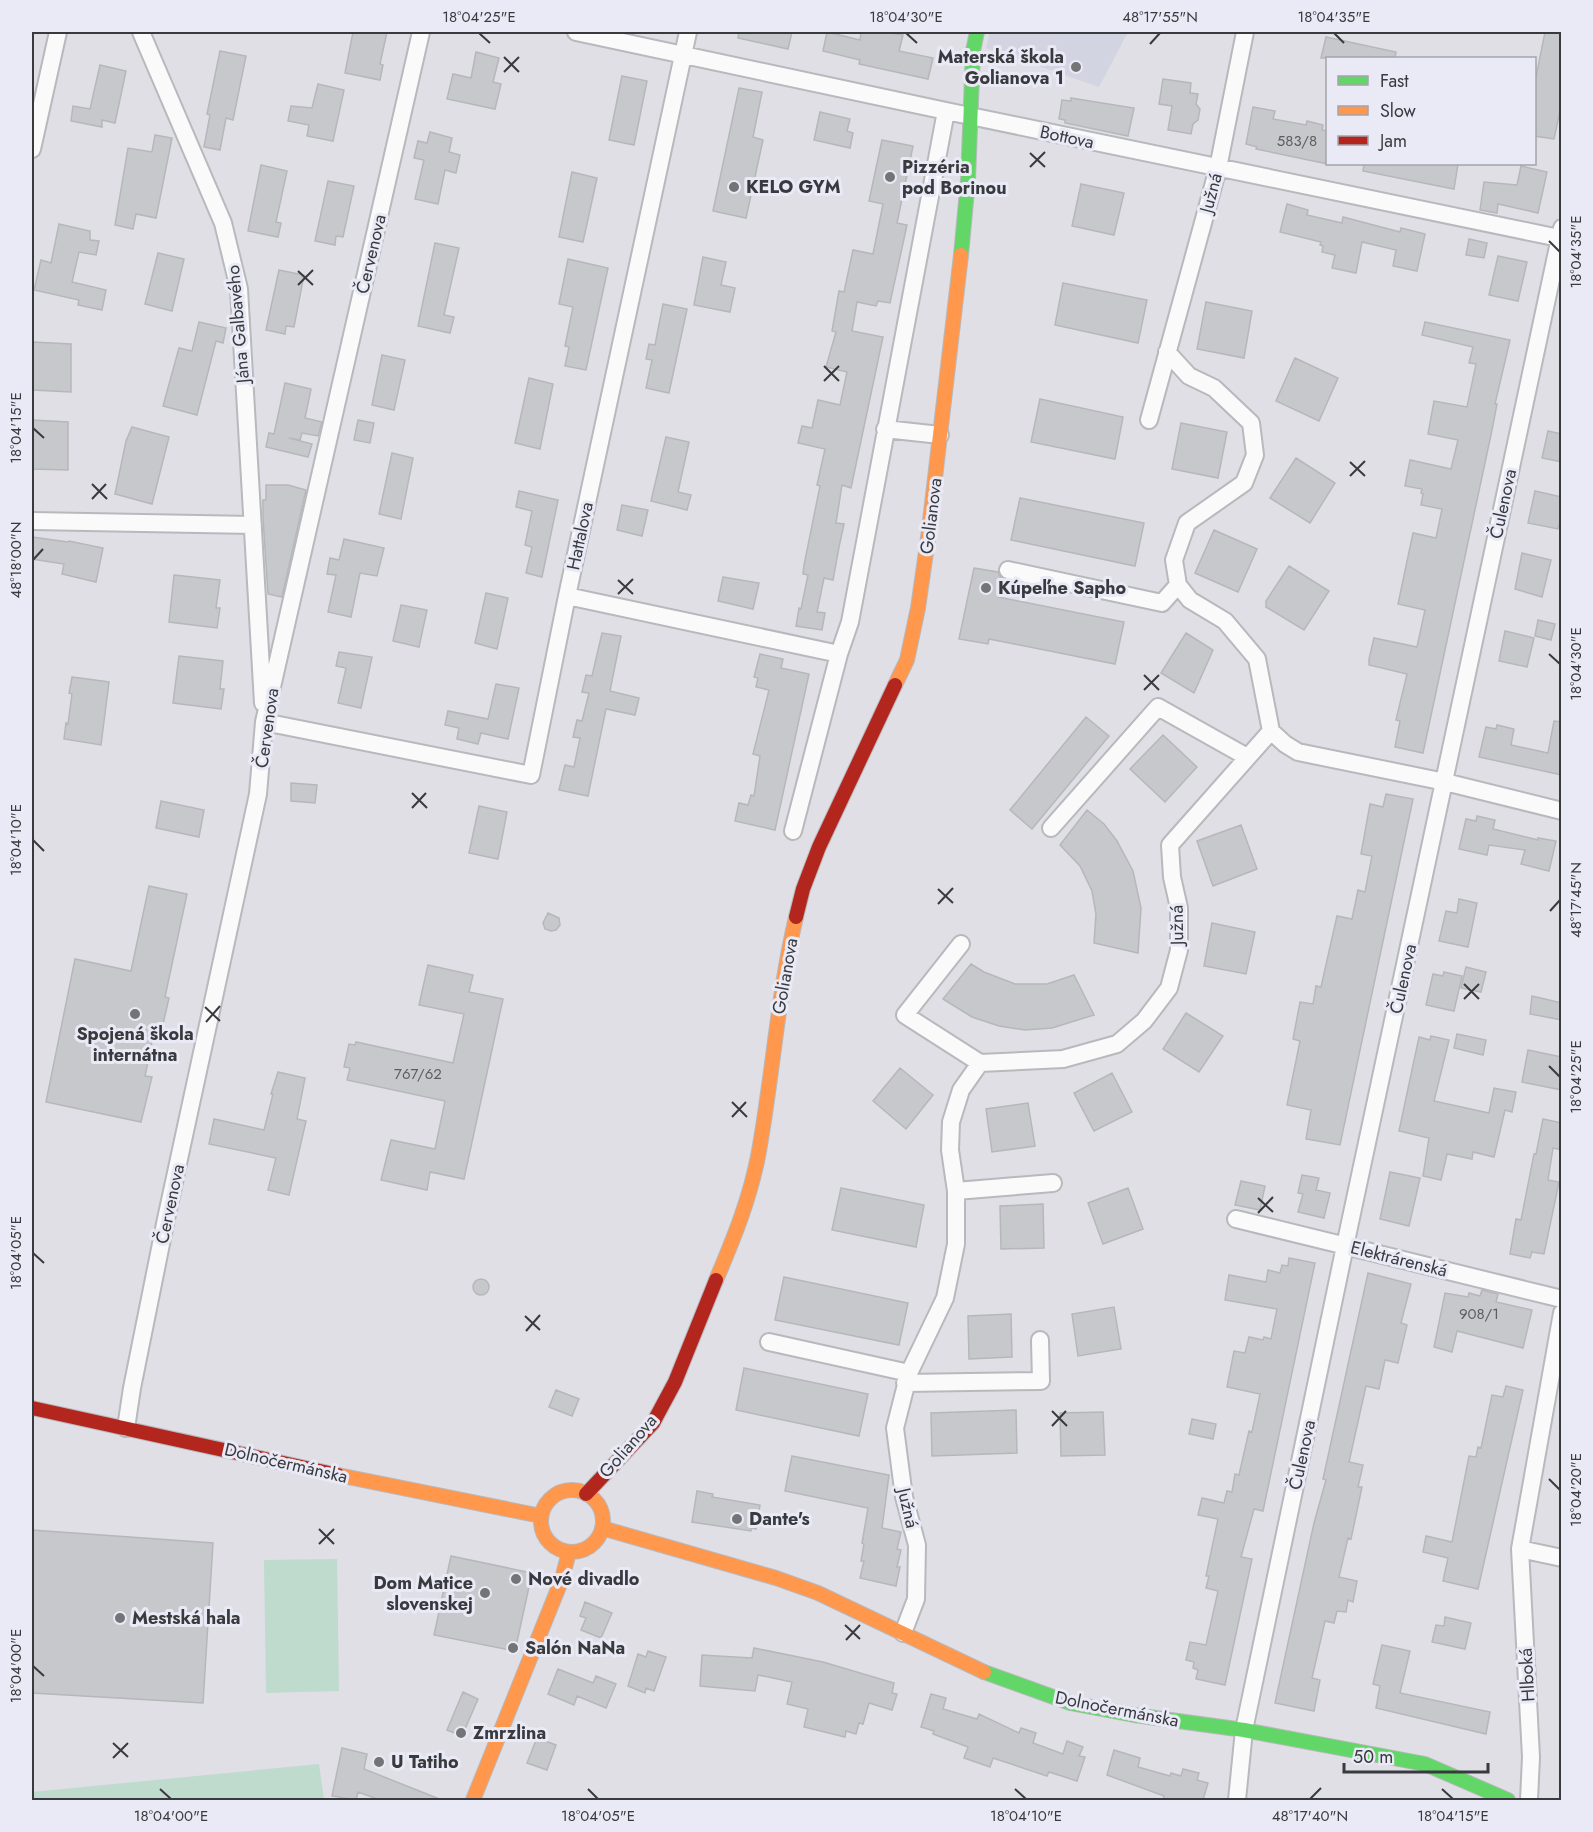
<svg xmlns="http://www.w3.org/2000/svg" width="1593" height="1832" viewBox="0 0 1593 1832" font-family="Jost,sans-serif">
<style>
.built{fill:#d3d4e1}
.pitch{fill:#bfdbcd}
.building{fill:#c7c8cc;stroke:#b6b7bb;stroke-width:1.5}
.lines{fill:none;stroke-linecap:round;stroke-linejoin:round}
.street-casing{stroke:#b8b9bd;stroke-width:20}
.fast-casing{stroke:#b8b9bd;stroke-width:16}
.slow-casing{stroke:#b8b9bd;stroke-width:16}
.jam-casing{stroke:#b8b9bd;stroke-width:16}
.street{stroke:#fafafb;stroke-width:16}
.fast{stroke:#63d668;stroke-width:14}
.slow{stroke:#ff974d;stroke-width:14}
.jam{stroke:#b3261e;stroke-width:14}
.ticks{fill:none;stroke:#393a3e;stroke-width:2}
.poi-dot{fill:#737478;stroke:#e9eaf6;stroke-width:2}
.labels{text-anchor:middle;stroke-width:6;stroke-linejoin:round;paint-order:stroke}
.number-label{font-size:15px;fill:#5c5e62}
.poi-label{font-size:18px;font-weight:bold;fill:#393a3e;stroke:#e9eaf6;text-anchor:start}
.street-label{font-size:18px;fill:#393a3e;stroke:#e9eaf6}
.neatline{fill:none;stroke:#393a3e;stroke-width:2}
.ticks-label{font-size:15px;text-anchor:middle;fill:#393a3e}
</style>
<rect width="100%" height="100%" fill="#dfdfe5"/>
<path class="built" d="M990,32H1128L1099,87L986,48Z"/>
<path class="pitch" d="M337,1559L339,1691L266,1693L264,1560Z
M319,1764L324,1800H32V1792Z"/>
<path class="building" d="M353,32H387L380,64L383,65L380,80L345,73Z
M739,32H792L788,49L738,38Z
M827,32L860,40L861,32H885L903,35L899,51L933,58L928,79L859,64L860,60L823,51Z
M1545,32H1562V102L1554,139L1534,136V77H1536Z
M1326,37L1396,52L1395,58H1321Z
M220,51L246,56L233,120L226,118L220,150L204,147L210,115L207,114Z
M476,52L499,58L493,82L501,84L495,109L447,99L453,74L471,78Z
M100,65L126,71L115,123L102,120V127L71,121L73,106L90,109Z
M622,76L647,81L634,145L609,140Z
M1163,79L1191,83L1190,93L1198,94L1196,104L1200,109L1198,120L1193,124L1191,134L1168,130L1172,106L1159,104Z
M318,84L344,90L333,141L307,136L309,125L288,121L291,106L312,108Z
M739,88L762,92L753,137L763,140L746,218L713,211Z
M1071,98L1134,108L1128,136L1065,123V120L1059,119L1062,100L1071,101Z
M1253,107L1275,111L1273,119L1306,125L1307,121L1323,125L1322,130L1328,131V164L1256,149L1257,147L1246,144Z
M820,112L850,119L847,131L853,133L850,148L814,140Z
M430,132L452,138L449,152L460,155L456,173L445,170L438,204L415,199L424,160L414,158L418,141L427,143Z
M155,135L172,138L156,218L136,214L133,229L115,225L128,148L152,152Z
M882,140L913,146L897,223L907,225L890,303L878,301L876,306L857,302L852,331L883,337L851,488L842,485L836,523L844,524L839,547L833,580L824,578L817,612L825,613L822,630L796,626L799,608L801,609L808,575L803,574L804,565L820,486L817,485L825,449L798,443L802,426L812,428L818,400L840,405L847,372L826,367L836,332L832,331L839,291L844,292L853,250L873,254L883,204L869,201Z
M1364,164H1458L1454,189L1363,171Z
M261,165L287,171L276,222L281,223L278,237L248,231Z
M1521,166L1547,172L1538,213L1498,204L1497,213L1480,210L1484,182L1517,185Z
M572,172L597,178L583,242L559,237Z
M328,181L354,186L343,237L336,236L335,245L315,241Z
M1081,184L1124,193L1114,235L1072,226Z
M1287,204L1308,210L1307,215L1342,223L1343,217L1400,232L1401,228L1425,234L1417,271L1393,266L1396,250L1362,242L1356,273L1332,268L1335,255L1322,252L1323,246L1320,245L1321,242L1280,232Z
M59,224L90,231V240L99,241L96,255L79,252L72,282L106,290L102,310L78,305L79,300L34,290L41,260L51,263Z
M1469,239L1487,243L1484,258L1466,255Z
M435,243L459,248L444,315L454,317L450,333L418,326Z
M158,253L184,259L172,311L145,304Z
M1498,256L1527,262L1518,301L1489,295Z
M703,257L726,262L721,285L735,288L730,312L694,305Z
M568,259L608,268L586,370L565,366L569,347L565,346L573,307L559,304Z
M279,270L304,275L294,327L286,326L285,334L266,330Z
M1063,283L1147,300L1138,343L1055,325Z
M1206,302L1252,311L1244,358L1197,349Z
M663,304L687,309L669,393L646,388L652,360L646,359L649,344L655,345Z
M199,322L226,328L223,343L216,341L197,415L163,406L179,348L192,351Z
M1425,322L1510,340L1495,404H1497L1492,430L1423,753L1395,747L1400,721L1396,720L1407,674L1369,665V659L1374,638L1417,647L1425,610L1398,604L1413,533L1436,538L1442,509L1421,505L1423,494L1421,493L1422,489L1405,486L1410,460L1451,469L1458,440L1428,434L1434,401L1467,407L1476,364L1469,363L1473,347L1422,335Z
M32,342L71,344V392L32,390Z
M382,355L405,360L394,410L372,405Z
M1295,358L1338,378L1319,421L1276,401Z
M529,378L553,384L540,449L515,443Z
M285,383L311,389L305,418L322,422L318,436L302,433L300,440L289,438L312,444L308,457L266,447L269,433L274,434Z
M1040,399L1123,417L1115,459L1031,442Z
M32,420L68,422V470L32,469Z
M358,420L374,423L370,443L354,440Z
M1181,423L1227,432L1218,478L1172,469Z
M132,427L169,437L152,504L115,494L126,441Z
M1548,431L1562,434V462L1542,458Z
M666,437L689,442L678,492L691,495L687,510L651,501Z
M392,453L413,458L401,519L379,514Z
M1296,458L1335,483L1310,523L1270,498Z
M266,485H288L306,490L282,597L268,594L263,518V500H266Z
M519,491L558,500L542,577L526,573L532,547L525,545L532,511L516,507Z
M1535,491L1562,497V514L1558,529L1528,523Z
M1020,498L1144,523L1135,566L1011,540Z
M622,505L648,510L642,536L617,530Z
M1214,530L1257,549L1238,592L1195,573Z
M32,537L68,542L69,541L103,548L96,582L62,574L64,564L32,559Z
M344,539L384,548L377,576L360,573L351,617L328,612L336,575L327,574L330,558L339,560Z
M1522,553L1551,560L1542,597L1515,589Z
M1289,566L1329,591L1304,630L1266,607V601Z
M974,568L998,572L1001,578L998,597L1124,622L1115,664L989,639L988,644L959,639Z
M174,575L220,580L216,608H220L217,628L169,622Z
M723,577L759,583L753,609L718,601Z
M486,593L508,598L497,649L475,643Z
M401,605L427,610L419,647L393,641Z
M1538,620L1555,624L1551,640L1535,636Z
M1505,631L1534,638L1527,667L1499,661Z
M602,633L621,636L610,691L639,698L635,715L606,709L588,796L559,790L565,765L574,767L580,738L573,737L577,720L582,721L589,693L582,692L586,675L592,676Z
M1186,633L1213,650L1194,693L1161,673Z
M339,652L372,657L361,708L338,703L346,668L336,666Z
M760,654L783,659L781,668L809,674L775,830L735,821L739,803L748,805L751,795L754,796L760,756L753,754L769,690L756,687L758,678L754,677Z
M179,656L223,661L220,689H224L221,709L173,703Z
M72,677L109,682L101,745L64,739L66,723L68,724L72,694L69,693Z
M496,684L519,688L508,739L481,733L478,744L457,739L459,728L445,725L448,711L488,719Z
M1086,717L1109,736L1032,829L1010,810Z
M1554,721L1562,722V775L1479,757L1486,727L1496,729L1497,725L1514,729L1511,745L1548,753Z
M1163,735L1197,767L1165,802L1130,769Z
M291,783L317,785L315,803L291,801Z
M1386,794L1413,799L1340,1145L1306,1139L1311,1110L1287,1105L1300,1041L1293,1039L1300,1002L1313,1004L1316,986L1321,987L1337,916L1352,919L1358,890L1365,892L1372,856L1361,854L1370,804L1383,807Z
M161,801L204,810L199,837L156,828Z
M479,806L507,812L498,859L469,853Z
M1087,810L1104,824L1117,841L1133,871L1141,908L1138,953L1094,943L1096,914L1092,891L1080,866L1060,845Z
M1477,816L1495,820L1493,829L1538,840V838L1556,841L1549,871L1521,864L1525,850L1489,845L1487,855L1459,849L1466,819L1476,821Z
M1241,825L1257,869L1213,886L1197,841Z
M149,886L187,894L165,997L169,998L161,1033L154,1032L145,1076L152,1077L141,1122L46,1102L75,959L131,971Z
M1459,899L1477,903L1468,947L1439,941L1446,911L1457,913Z
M548,913L559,918L560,925L556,930L551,931L545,929L543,923Z
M1212,923L1255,932L1246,974L1204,966Z
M971,964L984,972L1015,984H1047L1074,975L1094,1015L1052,1028L1025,1030L999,1026L972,1017L943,999Z
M428,965L473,975L469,992L503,999L464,1179L430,1172L427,1190L381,1180L391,1140L435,1149L445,1101L347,1080L350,1068L344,1067L349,1044L355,1045L356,1042L453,1063L464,1014L419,1005Z
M1466,967L1486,972L1481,992L1461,988Z
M1444,972L1462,976L1454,1011L1426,1005L1433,974L1443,976Z
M1532,996L1562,1003V1020L1530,1014Z
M1186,1013L1223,1036L1199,1072L1163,1049Z
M1457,1034L1486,1040L1483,1055L1454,1048Z
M1431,1036L1449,1040L1434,1101L1489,1113L1494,1088L1516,1092L1512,1112L1505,1110L1494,1157L1473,1152L1472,1159L1447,1154L1441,1180L1423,1176L1429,1138L1399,1131L1419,1037L1430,1040Z
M1528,1050L1562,1057V1090L1522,1082Z
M900,1068L933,1095L906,1129L873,1101Z
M278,1072L305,1078L297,1119L306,1121L289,1195L268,1190L276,1158L209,1144L214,1119L264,1130L273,1094H271Z
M1112,1073L1132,1112L1094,1131L1074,1093Z
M1028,1103L1035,1146L992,1152L986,1109Z
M1543,1119L1562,1123V1150L1553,1148L1548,1180L1559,1182L1544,1254L1532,1252L1530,1258L1510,1254L1516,1219L1521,1220L1534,1154H1536Z
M1390,1172L1420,1178L1409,1226L1380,1219Z
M1302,1175L1319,1178L1316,1190L1330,1193L1324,1218L1298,1212L1303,1194L1298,1193Z
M1241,1181L1265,1186L1260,1210L1235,1205Z
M841,1188L924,1205L916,1247L832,1230Z
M1128,1188L1143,1229L1103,1244L1088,1203Z
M1043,1204L1044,1248L1001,1249L1000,1206Z
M1289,1258L1315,1263L1263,1511L1254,1509L1241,1557L1252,1559L1225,1685L1196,1679L1198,1670L1193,1668L1194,1662L1186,1660L1190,1642L1206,1645L1218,1591L1206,1588L1209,1576H1206L1218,1519L1198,1515L1202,1498L1224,1503L1227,1491L1232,1492L1235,1474L1239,1475L1249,1431L1252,1432L1260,1394L1227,1387L1234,1351L1245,1353L1249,1337L1263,1340L1264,1337L1271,1339L1277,1309L1225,1300L1229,1275L1266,1282L1268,1270L1280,1273L1282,1265L1288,1266Z
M1368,1273L1411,1284L1401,1323L1407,1325L1398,1363L1385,1360L1379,1389L1366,1386L1349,1462L1363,1465L1358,1487H1362L1351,1539L1348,1538L1339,1577L1357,1581L1353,1602L1348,1600L1346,1612L1337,1611L1334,1623L1325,1621L1312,1678L1320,1680L1314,1711L1275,1703L1314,1523L1326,1480L1323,1479Z
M784,1277L908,1303L899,1345L775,1320Z
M473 1287a8 8 0 1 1 16 0a8 8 0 1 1-16 0Z
M1482,1290L1498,1294L1496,1302L1532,1310L1523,1348L1457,1331L1452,1352L1434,1347L1445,1293L1468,1297L1469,1293L1480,1296Z
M1114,1307L1121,1349L1078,1356L1072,1314Z
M1011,1314L1012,1357L969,1359L968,1316Z
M744,1368L868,1394L859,1436L736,1410Z
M1506,1386L1523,1390L1478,1589L1443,1581L1448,1558L1423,1552L1426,1536L1452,1542L1469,1456L1476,1457L1478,1447L1481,1448L1492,1395L1503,1397Z
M556,1390L579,1399L572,1416L549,1407Z
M1016,1410L1017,1453L932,1456L931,1413Z
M1103,1412L1105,1455L1061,1456L1060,1413Z
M1192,1419L1216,1424L1213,1439L1189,1434Z
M792,1456L889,1475L882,1528L901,1532L897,1549L901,1550L897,1567H900L896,1586L860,1578L864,1561H861L864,1544L862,1543L868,1508L785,1491Z
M697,1491L713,1494L712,1497L760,1505L756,1529L751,1528V1531L692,1522Z
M32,1530L213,1543L203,1703L32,1693Z
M451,1556L532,1573L515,1651L434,1635Z
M585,1602L612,1613L601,1638L581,1630L586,1618L580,1616Z
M1445,1617L1471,1623L1465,1649L1432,1642L1436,1625L1444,1626Z
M1382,1645L1410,1651L1400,1693L1490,1712L1486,1734L1376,1708L1380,1686L1373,1684Z
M754,1648L823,1662L894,1683L892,1693L897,1694L892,1710L869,1703L863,1724L859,1723L856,1734L846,1731L845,1737L804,1727L808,1709L787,1704L792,1682L758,1675L755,1691L700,1686L702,1655L752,1658Z
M648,1651L666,1657L654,1691L646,1688L645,1693L628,1686L638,1654L646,1657Z
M558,1669L593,1683L596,1676L616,1684L606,1708L577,1696L574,1705L548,1694Z
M463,1692L478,1699L462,1736L447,1730Z
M931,1694L946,1698L943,1709L977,1719L979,1714L1019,1733L1021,1728L1036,1733L1033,1743L1063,1754L1067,1741L1083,1747L1079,1756L1085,1757L1077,1781L1049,1772L1047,1776L993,1758L990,1767L964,1758L968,1747L933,1734L934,1731L921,1727Z
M537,1738L556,1745L547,1770L527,1763Z
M342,1748L367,1754L364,1769L442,1800H380L358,1792L356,1800L332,1796Z
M1114,1750L1140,1758L1138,1767L1170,1776L1171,1773L1181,1776L1183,1769L1199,1773L1197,1780L1208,1783L1203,1800H1163L1164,1796L1107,1775Z"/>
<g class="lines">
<defs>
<path id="street" d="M141,32L223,223L239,289L263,703
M576,32L946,111L1559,238
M32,149L58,32
M1149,420L1218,168L1245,32
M885,429L940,435
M32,521L253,525
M1008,570L1162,603L1178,585
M567,596L839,654
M264,722L531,775L567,596L688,32
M1271,731L1285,744L1298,752L1445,782L1562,811
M1051,828L1158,707L1247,757
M793,831L839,654L850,622L946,111
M961,944L905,1015L980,1063
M956,1191L1053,1183
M1236,1219L1562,1299
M769,1342L909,1373
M905,1383L1041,1381L1040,1340
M126,1428L132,1388L166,1219L258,794L264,722L421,32
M1520,1549L1562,1558
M903,1633L916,1599L917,1545L904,1497L895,1428L909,1373L945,1298L956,1244V1191L950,1150L951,1122L961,1090L980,1063L1063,1059L1117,1044L1144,1021L1169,988L1179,950V908L1172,877L1170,845L1271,731L1257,659L1225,621L1190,600L1178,585L1174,560L1187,523L1244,483L1255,455L1251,423L1214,388L1189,376L1167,352
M1237,1800L1244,1730L1345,1246L1562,228
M1529,1800L1531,1757L1520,1549L1562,1313"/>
<path id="fast" d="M961,255L968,180L973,51L977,32
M984,1672L1070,1703L1134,1715L1244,1730L1425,1764L1508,1800"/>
<path id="slow" d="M895,685L907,660L918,608L928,538L961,255
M716,1280C734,1238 751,1196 759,1151C773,1073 778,993 796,917
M338,1475L541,1516
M541 1521a31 31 0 1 1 62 0a31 31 0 1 1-62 0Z
M602,1528L776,1578L818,1593L984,1672
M473,1800L562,1579L569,1552"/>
<path id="jam" d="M796,917L803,889L819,847L895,685
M32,1408L338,1475
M586,1494L653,1423L675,1382L716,1280"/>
</defs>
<use href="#street" class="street-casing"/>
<use href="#fast" class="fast-casing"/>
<use href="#slow" class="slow-casing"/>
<use href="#jam" class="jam-casing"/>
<use href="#street" class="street"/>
<use href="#fast" class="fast"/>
<use href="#slow" class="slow"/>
<use href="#jam" class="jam"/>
</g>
<path class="ticks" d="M479,33L490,43M906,33L917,43M1334,33L1344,43M1150,44L1160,33M504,57L519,72M504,72L519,57M1030,153L1045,167M1030,167L1045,152M1549,241L1560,252M298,271L313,285M298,285L313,270M824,366L839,381M824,381L839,366M33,428L44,438M1350,462L1365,476M1350,476L1365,461M92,484L107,499M92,499L106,484M33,560L43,549M618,580L633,594M618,594L633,579M1549,654L1560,664M1144,675L1159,690M1144,690L1159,675M412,793L427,808M412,808L426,793M33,840L44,851M938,889L953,903M938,904L953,888M1550,911L1560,900M1464,984L1479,999M1464,999L1479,984M205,1007L220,1021M206,1022L220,1006M1549,1066L1560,1077M732,1102L747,1117M732,1117L746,1102M1258,1198L1273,1212M1258,1213L1273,1197M33,1253L44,1263M525,1316L540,1330M526,1331L540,1315M1052,1411L1067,1426M1052,1426L1066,1411M1549,1479L1560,1490M319,1529L334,1544M319,1544L334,1529M845,1625L860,1639M846,1640L860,1625M33,1666L44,1676M113,1743L128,1757M113,1758L128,1743M160,1789L171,1799M588,1789L598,1799M1015,1789L1026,1799M1442,1789L1453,1799M1310,1799L1321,1788"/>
<g class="poi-dot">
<circle cx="1076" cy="67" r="6"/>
<circle cx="890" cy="177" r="6"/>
<circle cx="734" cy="187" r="6"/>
<circle cx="986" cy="588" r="6"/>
<circle cx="135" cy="1014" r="6"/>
<circle cx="737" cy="1519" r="6"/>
<circle cx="516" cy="1579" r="6"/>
<circle cx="485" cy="1593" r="6"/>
<circle cx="120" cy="1618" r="6"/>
<circle cx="513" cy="1648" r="6"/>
<circle cx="461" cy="1733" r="6"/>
<circle cx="379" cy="1762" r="6"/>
</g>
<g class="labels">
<g class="number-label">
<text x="1297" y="146">583/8</text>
<text x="418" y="1079">767/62</text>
<text x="1479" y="1319">908/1</text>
</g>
<g class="poi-label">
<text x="1064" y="63" text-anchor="end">Materská škola<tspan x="1064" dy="21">Golianova 1</tspan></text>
<text x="902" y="173">Pizzéria<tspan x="902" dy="21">pod Borinou</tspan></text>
<text x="746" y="193">KELO GYM</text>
<text x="998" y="594">Kúpeľne Sapho</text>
<text x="135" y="1040" text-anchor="middle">Spojená škola<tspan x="135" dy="21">internátna</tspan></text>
<text x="749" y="1525">Dante's</text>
<text x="528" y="1585">Nové divadlo</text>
<text x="473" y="1589" text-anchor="end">Dom Matice<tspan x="473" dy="21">slovenskej</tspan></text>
<text x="132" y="1624">Mestská hala</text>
<text x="525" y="1654">Salón NaNa</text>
<text x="473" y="1739">Zmrzlina</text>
<text x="391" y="1768">U Tatiho</text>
</g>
<g class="street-label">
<text transform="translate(1067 137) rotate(12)" y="6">Bottova</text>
<text transform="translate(1211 193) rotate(-75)" y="6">Južná</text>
<text transform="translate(371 254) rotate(-77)" y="6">Červenova</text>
<text transform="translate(238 324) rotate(-95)" y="6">Jána Galbavého</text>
<text transform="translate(1503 504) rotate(-78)" y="6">Čulenova</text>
<text transform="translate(931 516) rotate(-83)" y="6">Golianova</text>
<text transform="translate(580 536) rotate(-78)" y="6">Hattalova</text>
<text transform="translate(267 728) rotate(-82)" y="6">Červenova</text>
<text transform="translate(1177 925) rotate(-91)" y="6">Južná</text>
<text transform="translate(785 976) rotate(-80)" y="6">Golianova</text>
<text transform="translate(1403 979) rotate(-78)" y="6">Čulenova</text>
<text transform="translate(170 1204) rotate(-78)" y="6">Červenova</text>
<text transform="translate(1399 1259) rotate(14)" y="6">Elektrárenská</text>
<text transform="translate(628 1446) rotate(-49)" y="6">Golianova</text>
<text transform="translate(1302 1455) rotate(-78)" y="6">Čulenova</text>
<text transform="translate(286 1463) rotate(13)" y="6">Dolnočermánska</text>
<text transform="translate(908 1508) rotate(77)" y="6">Južná</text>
<text transform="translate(1527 1675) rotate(-93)" y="6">Hlboká</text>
<text transform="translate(1117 1709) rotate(11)" y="6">Dolnočermánska</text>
</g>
</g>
<rect width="1593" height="1832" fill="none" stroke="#e9eaf6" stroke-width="66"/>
<rect x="1326" y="57" width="210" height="108" fill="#e9eaf6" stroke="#a3a4ac" stroke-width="1.5"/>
<rect x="1338" y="76" width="30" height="9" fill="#63d668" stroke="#a3a4ac" stroke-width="1.5"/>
<text x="1380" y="87" font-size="18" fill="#393a3e">Fast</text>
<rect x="1338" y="106" width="30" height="9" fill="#ff974d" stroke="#a3a4ac" stroke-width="1.5"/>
<text x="1380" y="117" font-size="18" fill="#393a3e">Slow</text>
<rect x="1338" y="136" width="30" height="9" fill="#b3261e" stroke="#a3a4ac" stroke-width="1.5"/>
<text x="1380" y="147" font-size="18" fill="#393a3e">Jam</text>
<path d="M1344 1763v9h144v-9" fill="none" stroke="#393a3e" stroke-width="3"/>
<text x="1353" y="1763" font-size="18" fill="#393a3e" stroke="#e9eaf6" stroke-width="4.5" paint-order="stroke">50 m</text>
<rect x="33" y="33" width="1527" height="1766" class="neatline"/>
<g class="ticks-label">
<text x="479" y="22">18°04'25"E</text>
<text x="906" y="22">18°04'30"E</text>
<text x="1160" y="22">48°17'55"N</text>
<text x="1334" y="22">18°04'35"E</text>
<text transform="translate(1576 252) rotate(-90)" y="5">18°04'35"E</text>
<text transform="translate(16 428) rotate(-90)" y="5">18°04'15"E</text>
<text transform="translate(16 560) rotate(-90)" y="5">48°18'00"N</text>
<text transform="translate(1576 664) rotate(-90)" y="5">18°04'30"E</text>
<text transform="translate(16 840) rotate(-90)" y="5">18°04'10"E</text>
<text transform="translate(1576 900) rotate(-90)" y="5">48°17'45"N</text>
<text transform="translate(1576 1077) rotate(-90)" y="5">18°04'25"E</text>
<text transform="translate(16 1253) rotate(-90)" y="5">18°04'05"E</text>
<text transform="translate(1576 1490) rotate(-90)" y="5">18°04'20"E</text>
<text transform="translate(16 1666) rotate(-90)" y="5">18°04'00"E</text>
<text x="171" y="1821">18°04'00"E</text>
<text x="598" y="1821">18°04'05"E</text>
<text x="1026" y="1821">18°04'10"E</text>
<text x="1310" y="1821">48°17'40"N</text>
<text x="1453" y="1821">18°04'15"E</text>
</g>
</svg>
